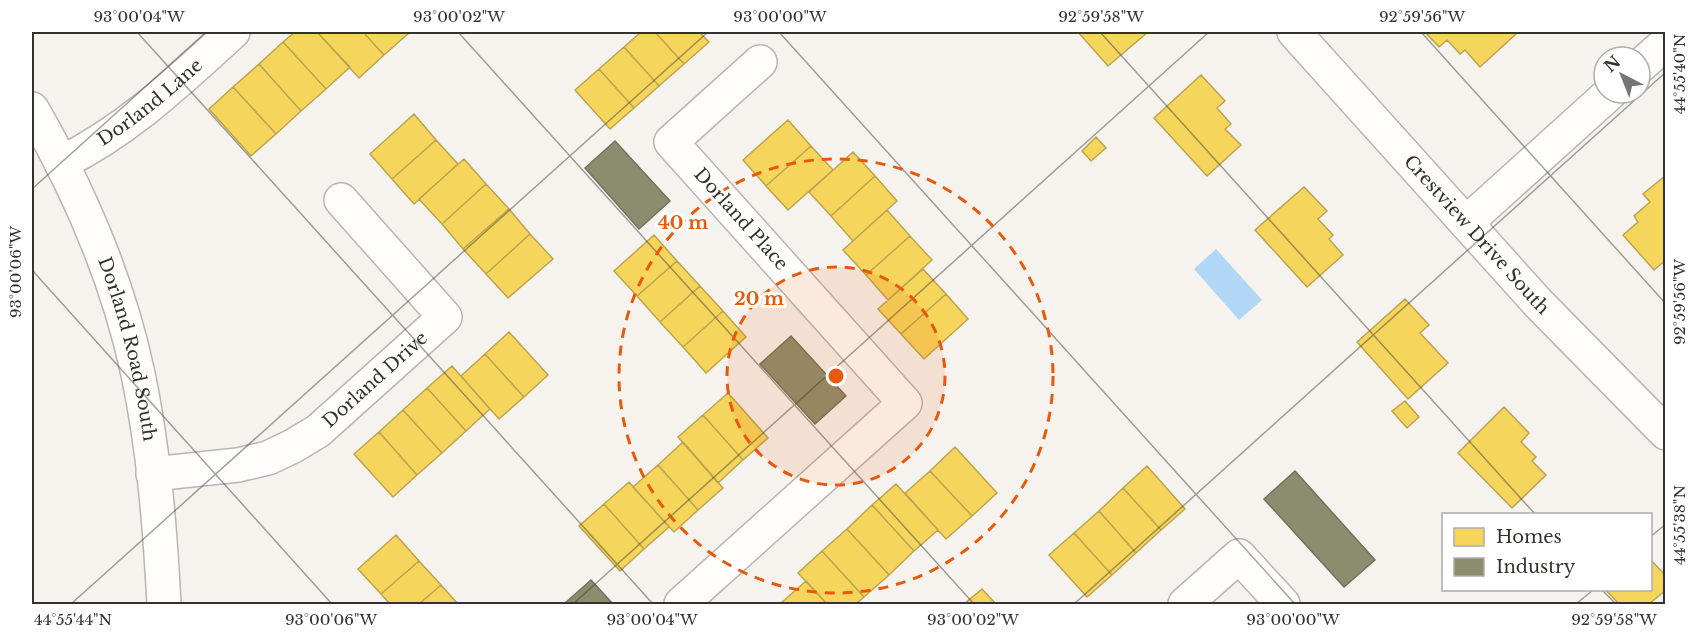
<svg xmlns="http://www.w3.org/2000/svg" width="1697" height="636" viewBox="0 0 1697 636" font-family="'Libre Baskerville',serif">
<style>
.water{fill:#b2d6f6}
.homes{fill:#f6d55c;stroke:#bca44e;stroke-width:1.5}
.industry{fill:#8c8c6e;stroke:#72715b;stroke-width:1.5}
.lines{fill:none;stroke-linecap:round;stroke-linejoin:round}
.minor-casing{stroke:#b8b6b3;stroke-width:36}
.minor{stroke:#fefdfc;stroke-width:33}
.ticks{fill:none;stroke:#34322f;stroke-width:1.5;stroke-opacity:0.45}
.ring{fill:none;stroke:#e8590c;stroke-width:3;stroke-dasharray:10 8}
.labels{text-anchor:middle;stroke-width:6;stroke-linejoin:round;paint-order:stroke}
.street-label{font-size:18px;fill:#34322f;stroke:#fff}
.centre{fill:#e8590c;stroke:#fff;stroke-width:3}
.ring-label{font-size:18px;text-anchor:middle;font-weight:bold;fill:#e8590c;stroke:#fff;stroke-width:6;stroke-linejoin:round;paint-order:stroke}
.neatline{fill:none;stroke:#34322f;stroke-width:2}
.ticks-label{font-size:15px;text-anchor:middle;fill:#34322f}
</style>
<rect width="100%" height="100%" fill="#f6f3ee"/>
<path class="water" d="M1216,249L1262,300L1239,320L1194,269Z"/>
<path class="homes" d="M295,32H317L350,67L326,89L283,42Z
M317,32H363L384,55L359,78Z
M363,32H410L384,55Z
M641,32H655L684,64L659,86L624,47Z
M655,32H699L709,42L684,64Z
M1078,32H1148L1108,66Z
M1425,32H1514L1516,34L1480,67L1465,50L1460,54L1447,40L1439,47Z
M283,42L326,89L301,111L259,64Z
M624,47L659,86L634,108L599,69Z
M259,64L301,111L276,134L233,87Z
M599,69L634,108L610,129L575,90Z
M1201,75L1225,101L1217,108L1231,124L1225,129L1241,145L1207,176L1154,118Z
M233,87L276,134L251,156L209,109Z
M414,114L436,140L392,179L370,154Z
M788,120L811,146L766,186L743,160Z
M1096,137L1106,148L1091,161L1082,151Z
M436,140L458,164L414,204L392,179Z
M811,146L833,170L788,210L766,186Z
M853,152L875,176L831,216L809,192Z
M464,159L486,184L442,224L419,199Z
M1666,175V260L1654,270L1623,235L1638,222L1634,216L1650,202L1643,194Z
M875,176L897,201L853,241L831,216Z
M486,184L509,209L463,249L442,224Z
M1304,187L1327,211L1318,219L1333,235L1329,239L1343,255L1307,287L1255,230Z
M509,209L530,234L486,274L463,249Z
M887,210L910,236L866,275L843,250Z
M530,234L553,259L508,298L486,274Z
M654,235L677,261L637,296L614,271Z
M910,236L932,260L888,300L866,275Z
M677,261L700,286L660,322L637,296Z
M923,269L946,294L901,334L878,309Z
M700,286L723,311L683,347L660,322Z
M946,294L968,319L924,359L901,334Z
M1405,299L1429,325L1420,333L1448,363L1408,399L1357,342Z
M723,311L746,337L706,373L683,347Z
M509,332L548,375L524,397L485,354Z
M485,354L524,397L499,419L461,376Z
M452,366L490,409L466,431L427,388Z
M427,388L466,431L442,453L403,410Z
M728,393L768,438L743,460L703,415Z
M1405,401L1419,417L1407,428L1392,411Z
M1504,407L1529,433L1521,442L1536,457L1532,461L1546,475L1512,508L1458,453Z
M403,410L442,453L417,475L379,432Z
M703,415L743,460L718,483L678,437Z
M379,432L417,475L393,497L354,454Z
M683,442L723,488L698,510L658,465Z
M955,447L997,493L972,516L930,471Z
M658,465L698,510L674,532L633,487Z
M1147,466L1185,509L1161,530L1123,488Z
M930,471L972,516L946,539L905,493Z
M629,482L669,527L644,549L604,504Z
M896,484L938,530L914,551L872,505Z
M1123,488L1161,530L1136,553L1099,511Z
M604,504L644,549L620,571L579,526Z
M872,505L914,551L889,575L847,529Z
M1099,511L1136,553L1112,575L1074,533Z
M847,529L889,575L864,597L822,551Z
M1074,533L1112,575L1087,597L1049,555Z
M396,535L419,561L381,594L358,569Z
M822,551L864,597L856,604H827L798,573Z
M1650,559L1666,576V590L1649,604H1619L1606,590H1650Z
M419,561L441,585L419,604H390L381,594Z
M806,581L827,604H783L781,603Z
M441,585L458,604H419Z
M982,589L996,604H964Z"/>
<path class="industry" d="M615,141L670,201L639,229L585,168Z
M791,336L846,396L815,424L760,364Z
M1295,471L1375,560L1344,587L1264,499Z
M591,580L613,604H564Z"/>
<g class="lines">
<defs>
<g id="minor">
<path id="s1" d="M1294,32L1539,304L1666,433"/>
<path d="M1640,66L1666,43"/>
<path id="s2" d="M32,109C80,192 118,280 138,374C154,450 160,528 164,604"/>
<path id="s3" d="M61,163C128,130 179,81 233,32"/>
<path d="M1466,223L1610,93"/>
<path id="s4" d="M153,474L238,465L268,458L293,446L318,431L445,317L341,200"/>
<path d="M681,604L905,403L671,142L760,62"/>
<path d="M1185,604L1239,556L1283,604"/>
</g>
</defs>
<use href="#minor" class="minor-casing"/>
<use href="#minor" class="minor"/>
</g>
<path class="ticks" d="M137,32L653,604M458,32L974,604M779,32L1295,604M1100,32L1535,514M1421,32L1666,304M32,189L206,32M32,270L332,604M1650,537L1666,524M1602,590L1616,604M71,604L708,32M573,604L1209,32M1074,604L1666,72M1576,604L1593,590"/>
<circle cx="836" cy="376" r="109" fill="#e8590c" fill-opacity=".12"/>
<g class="ring">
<circle cx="836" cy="376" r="109"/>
<circle cx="836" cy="376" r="217"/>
</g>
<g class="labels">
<g class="street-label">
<text dy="6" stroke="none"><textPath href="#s3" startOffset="108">Dorland Lane</textPath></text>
<text transform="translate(741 219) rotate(48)" y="6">Dorland Place</text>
<text dy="6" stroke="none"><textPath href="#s1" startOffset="273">Crestview Drive South</textPath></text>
<text dy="6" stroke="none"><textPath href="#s2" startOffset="260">Dorland Road South</textPath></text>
<text dy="6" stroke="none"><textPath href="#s4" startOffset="250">Dorland Drive</textPath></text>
</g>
</g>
<circle cx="836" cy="376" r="9" class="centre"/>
<g class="ring-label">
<text x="683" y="229">40 m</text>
<text x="759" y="305">20 m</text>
</g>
<rect width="1697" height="636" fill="none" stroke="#ffffff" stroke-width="66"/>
<rect x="1442" y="513" width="210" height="78" fill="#ffffff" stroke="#aeadac" stroke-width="1.5"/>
<rect x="1454" y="528" width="30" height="18" fill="#f6d55c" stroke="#aeadac" stroke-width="1.5"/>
<text x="1496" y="543" font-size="18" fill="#34322f">Homes</text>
<rect x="1454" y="558" width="30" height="18" fill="#8c8c6e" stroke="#aeadac" stroke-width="1.5"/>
<text x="1496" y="573" font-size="18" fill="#34322f">Industry</text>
<g transform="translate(1622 75) rotate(318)"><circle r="28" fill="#ffffff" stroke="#aeadac" stroke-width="1.5"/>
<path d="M0-4.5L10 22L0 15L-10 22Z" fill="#787672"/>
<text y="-9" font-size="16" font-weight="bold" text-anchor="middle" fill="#34322f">N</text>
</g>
<rect x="33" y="33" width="1631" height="570" class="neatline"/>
<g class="ticks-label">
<text x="139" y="22">93°00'04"W</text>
<text x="459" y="22">93°00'02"W</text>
<text x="780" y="22">93°00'00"W</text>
<text x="1101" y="22">92°59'58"W</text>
<text x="1422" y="22">92°59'56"W</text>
<text transform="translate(1680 74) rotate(-90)" y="5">44°55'40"N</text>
<text transform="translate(16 272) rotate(-90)" y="5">93°00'06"W</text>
<text transform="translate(1680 302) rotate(-90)" y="5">92°59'56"W</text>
<text transform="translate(1680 525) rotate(-90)" y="5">44°55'38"N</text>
<text x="73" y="625">44°55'44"N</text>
<text x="331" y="625">93°00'06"W</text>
<text x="652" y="625">93°00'04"W</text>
<text x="973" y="625">93°00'02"W</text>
<text x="1293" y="625">93°00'00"W</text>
<text x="1614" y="625">92°59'58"W</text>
</g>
</svg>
